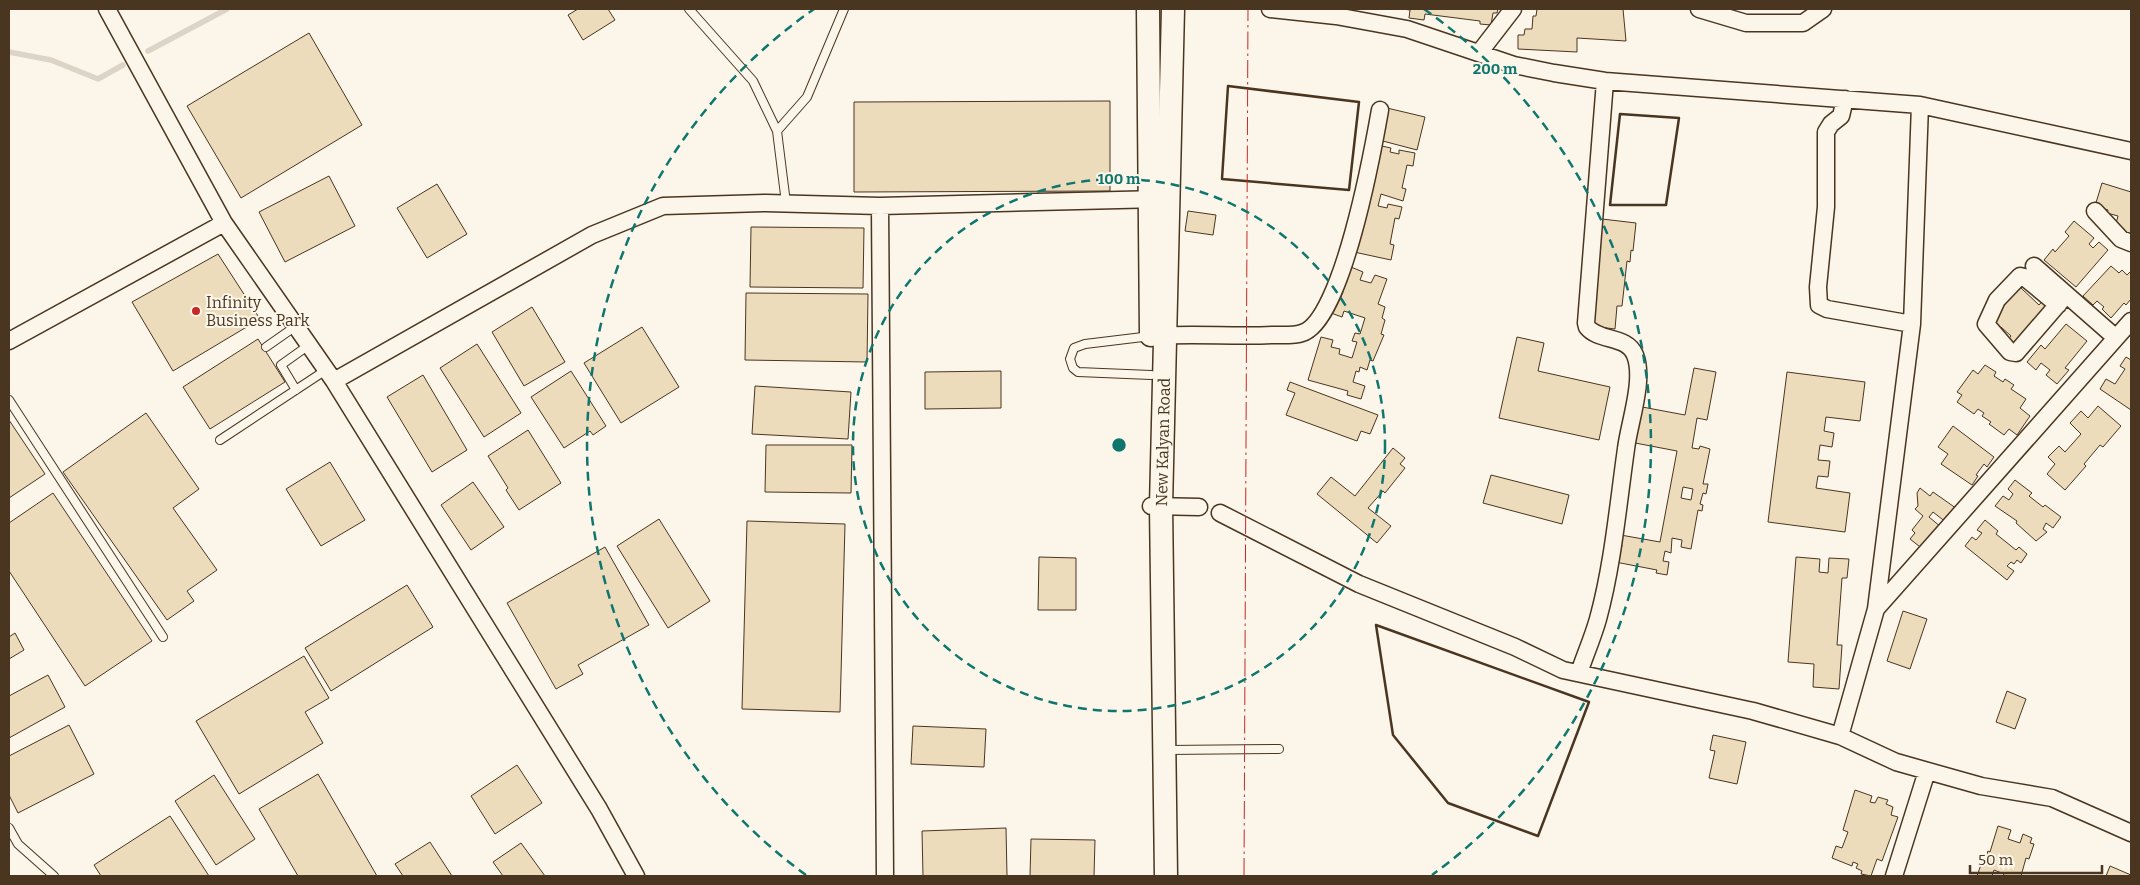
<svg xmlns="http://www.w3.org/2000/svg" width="2140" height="885" viewBox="0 0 2140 885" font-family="Bitter,serif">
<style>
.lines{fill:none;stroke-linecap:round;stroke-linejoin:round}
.stream{stroke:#dcd4c6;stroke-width:5.5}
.building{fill:#ecdcbc;stroke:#4a3520;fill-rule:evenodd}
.lane-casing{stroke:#4a3520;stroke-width:10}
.street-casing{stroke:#4a3520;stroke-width:19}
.secondary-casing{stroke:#4a3520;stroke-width:25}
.lane{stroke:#fbf6e9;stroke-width:8}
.street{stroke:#fbf6e9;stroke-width:16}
.secondary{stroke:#fbf6e9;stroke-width:22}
.wall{stroke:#4a3520;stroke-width:2.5}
.power{stroke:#c62828;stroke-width:1;stroke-dasharray:18 4 2.5 4;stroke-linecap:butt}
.ring{fill:none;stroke:#0f766e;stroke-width:2.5;stroke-dasharray:9 6}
.poi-dot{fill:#c62828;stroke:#fbf6e9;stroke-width:2}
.labels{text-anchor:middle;stroke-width:4;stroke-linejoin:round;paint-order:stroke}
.poi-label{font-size:16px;fill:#4a3520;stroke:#fbf6e9;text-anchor:start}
.street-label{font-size:16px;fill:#4a3520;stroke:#fbf6e9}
.centre{fill:#0f766e;stroke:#fbf6e9;stroke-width:2.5}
.ring-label{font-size:15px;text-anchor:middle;font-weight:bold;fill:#0f766e;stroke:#fbf6e9;stroke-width:4;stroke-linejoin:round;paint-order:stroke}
</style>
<rect width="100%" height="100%" fill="#fbf6e9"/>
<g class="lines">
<path class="stream" d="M148,51L227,9
M9,52L51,60L98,79L123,65"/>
</g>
<path class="building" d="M578,9H608L615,20L583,40L568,15Z
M1403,9H1498L1497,13H1493L1491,25L1480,24V21L1425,14L1424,20L1409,18L1410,10Z
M1537,9H1623L1626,41L1577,38V52L1518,49V35H1524L1525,29H1532L1533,16H1536Z
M309,33L362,125L241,198L187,106Z
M1110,101V191L854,192V102Z
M1387,108L1425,117L1417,150L1379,140Z
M1377,145L1391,148L1390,152L1399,154V150L1415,153L1413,166L1407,165L1402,188L1406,189L1403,201L1381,194L1378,206L1387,208L1388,204L1402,207L1399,219L1395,218L1390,244L1394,245L1391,260L1354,252Z
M329,176L355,226L285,262L259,212Z
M2102,183L2131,192V240L2114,231L2118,216L2107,213L2108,210L2095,206Z
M437,184L467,234L427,258L397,208Z
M1188,211L1216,215L1213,235L1185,231Z
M1602,219L1636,223L1633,251L1631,250L1630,262L1627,261L1622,306H1617L1615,329L1591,326Z
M2074,221L2094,238L2089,244L2093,248L2099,242L2108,250L2076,287L2044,260L2053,249L2055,252L2069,236L2065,232Z
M751,227L864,228L863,288L750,287Z
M218,254L260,319L173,371L132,302Z
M2111,266L2119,273L2122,270L2127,275L2130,272L2131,273V299L2126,305L2124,303L2111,318L2102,309L2104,307L2097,301L2093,305L2083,296Z
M1351,267L1363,272L1360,280L1371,283L1375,275L1387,279L1378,304L1385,307L1382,318L1385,320L1381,334L1384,335L1373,361L1370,360L1367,370L1360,367L1359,372L1356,371L1353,382L1365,386L1361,399L1347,395L1348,391L1308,380L1321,337L1333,340L1331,347L1340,349L1339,354L1352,358L1357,342L1352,341L1355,333L1360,334L1365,318L1344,311L1342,317L1331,313L1336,299L1340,300Z
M2018,283L2022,286L2020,287L2039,305L2045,298L2054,305L2013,350L2005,343L2011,336L2001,327L1999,330L1990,322L2006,303L2003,300Z
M746,293L868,294L867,362L745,360Z
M532,307L565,362L524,386L492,332Z
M2066,324L2087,341L2065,368L2069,370L2057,384L2046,375L2050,370L2041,363L2036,370L2027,362L2041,345L2045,349Z
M642,327L679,387L621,423L584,363Z
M1517,337L1544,343L1538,371L1610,387L1599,440L1499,418Z
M258,339L285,382L210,429L183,387Z
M477,344L521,413L484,437L440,368Z
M2126,357L2131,360V410L2100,389L2106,379L2115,384L2125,369L2120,366Z
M1985,365L1996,372L1994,376L2003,382L2005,379L2014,385L2011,389L2026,399L2020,408L2030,416L2017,435L2009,429L2004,435L1989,424L1991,422L1982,416L1984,413L1978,409L1974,414L1957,402L1962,395L1957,392L1973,370L1978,374Z
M1694,368L1716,372L1707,420L1697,418L1692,448L1699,449L1700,446L1710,449L1703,484H1708L1706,494L1703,493L1700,504L1703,505L1702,511L1698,510L1691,549L1681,547L1682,540L1672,538L1671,553L1665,551L1663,561L1669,562L1667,575L1656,573L1657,570L1610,561L1612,551L1620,553L1622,545L1614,544L1615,534L1660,542L1677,451L1630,442L1637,406L1685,415ZM1683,487L1693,489L1691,500L1681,498Z
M571,371L606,426L593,435L590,431L564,448L531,397Z
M1001,371V408L925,409V372Z
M1787,372L1865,382L1860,421L1826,417L1824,431L1834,433L1832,447L1820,445L1818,460L1830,461L1828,477L1818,476L1816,488L1850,493L1845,532L1768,522Z
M423,375L467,450L432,472L387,397Z
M1290,382L1378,415L1370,434L1361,431L1357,441L1286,415L1295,393L1287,390Z
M755,386L851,392L848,439L752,434Z
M2098,406L2121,426L2103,447L2100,445L2084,464L2086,466L2065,490L2047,474L2055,464L2048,457L2059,446L2065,452L2081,434L2070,423L2081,411L2088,418Z
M146,413L199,489L173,508L217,570L187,591L194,601L167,620L63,472Z
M9,420L45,474L9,498Z
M1953,426L1994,457L1987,467L1984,464L1976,475L1978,476L1972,485L1941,464L1948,454L1938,447Z
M528,430L561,483L519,510L506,490L508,488L488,456Z
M766,445H852L851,493L765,492Z
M1393,448L1405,458L1400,464L1405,468L1385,493L1383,491L1368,508L1391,526L1377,543L1317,494L1331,477L1355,496Z
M330,462L365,520L321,546L286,489Z
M1491,475L1569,495L1562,524L1483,503Z
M2015,480L2032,493L2029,496L2043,507L2045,505L2061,517L2053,528L2046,523L2043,529L2047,532L2036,541L2016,523L2017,521L1995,506L2003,496L2009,500L2013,494L2008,489Z
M473,482L504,527L471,550L441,505Z
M1920,488L1930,496L1933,492L1960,511L1947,523L1933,512L1929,517L1941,527L1924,550L1910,539L1915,533L1912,530L1923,516L1915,509L1918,506L1917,493Z
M53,493L152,641L85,686L9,571V523Z
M659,519L710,601L668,628L617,546Z
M1985,520L1998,531L1996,534L2016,550L2019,547L2027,554L2021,563L2017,560L2014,564L2011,562L2007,566L2014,571L2007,580L1965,546L1972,537L1976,540L1982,533L1977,530Z
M747,521L845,524L840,712L742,709Z
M605,547L649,625L578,665L583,674L556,689L507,603Z
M1039,557L1076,558V610H1038Z
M1796,557L1820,559L1819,572L1828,573L1829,558L1849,559L1847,578H1842L1837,645H1842L1839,689L1813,687L1814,664L1788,662Z
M407,585L433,627L331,691L305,648Z
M1903,611L1927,619L1910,669L1887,661Z
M15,633L24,650L9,659V637Z
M304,656L329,698L305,712L323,743L239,794L196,721Z
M48,675L65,707L9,738V696Z
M2007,691L2026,699L2015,729L1996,722Z
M69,725L94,774L18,813L9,795V756Z
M913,726L986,729L984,767L911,764Z
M1713,735L1746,742L1737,784L1709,778L1715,751L1710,750Z
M517,765L542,803L495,834L471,796Z
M318,774L377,876H298L259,809Z
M214,775L255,839L216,865L175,801Z
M1855,790L1872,796L1870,802L1875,803L1878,797L1888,800L1886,804L1893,807L1891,815L1898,817L1882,861L1877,859L1871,876L1861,874L1862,871L1856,868L1858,864L1853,862L1852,866L1832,858L1836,846L1842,848L1848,832L1843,830Z
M170,816L209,876H101L94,865Z
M1998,826L2011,830L2008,839L2020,843L2023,834L2032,838L2030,843L2034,844L2029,859L2026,858L2021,876H2003L2004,874L1994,870L1992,876H1977L1983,859L1985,860L1988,851L1990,852Z
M1006,828L1007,876H923L922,831Z
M1031,839L1095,840L1094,876H1030Z
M430,842L452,876H403L395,864Z
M521,843L545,876H503L493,862Z
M2110,866L2131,875V876H2106Z"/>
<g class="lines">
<defs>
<path id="lane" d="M689,9L753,81L777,131L786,203
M777,131L807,97L844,9
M266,347L296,326
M1151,375L1078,372L1073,368L1070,359L1074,348L1085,344L1151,336
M296,390L281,365L309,345
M9,400L163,637
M220,440L326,370
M1166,750L1279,749
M9,828L18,844L54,876"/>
<path id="street" d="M1270,9L1336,16L1407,29L1514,65L1554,73L1605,81L1920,105
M1699,9L1746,23H1803L1823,9
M1479,53L1513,9
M1845,99L1841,116L1831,124L1826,132V207L1818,287L1819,305L1827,309L1912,324
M2095,211L2121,239L2131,243
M224,223L334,381L599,809L636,876
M2034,266L2116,338
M2058,305L2024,277L2020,276L1997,300L1986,324L2010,352L2016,353L2066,295
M1155,336C1194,333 1233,337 1272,335C1282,335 1294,336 1302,333C1342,322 1373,150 1380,110
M9,341L224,223L107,9
M334,381L592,235L663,206L766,203L880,206
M1151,506L1199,507
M1220,513L1359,584L1515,647L1563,670L1753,711L1840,736L1896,762L1981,786L2052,798L2131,833
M1876,609L1912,324L1920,105L2131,151
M1579,673C1585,655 1593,637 1598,619C1613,564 1618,505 1626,449C1629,423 1645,380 1635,355C1627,335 1599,342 1587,327L1586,323L1605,81
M1840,736L1876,609L2131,321
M885,876L880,206L1160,199
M1894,876L1927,771"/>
<g id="secondary">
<path d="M1148,9L1151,335"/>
<path id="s1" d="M1166,876L1161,506L1173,9"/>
</g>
</defs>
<use href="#lane" class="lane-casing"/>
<use href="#street" class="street-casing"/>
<use href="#secondary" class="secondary-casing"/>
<use href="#lane" class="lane"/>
<use href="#street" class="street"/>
<use href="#secondary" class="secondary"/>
<path class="wall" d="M1228,86L1359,102L1349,190L1222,179Z
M1620,114L1679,118L1666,205H1610Z
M1376,625L1589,702L1538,836L1448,803L1393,735Z"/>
<path class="power" d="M1244,876L1248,9"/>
</g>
<g class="ring">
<circle cx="1119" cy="445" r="266"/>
<path d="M806 875A532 532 0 0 1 814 9M1424 9A532 532 0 0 1 1432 875"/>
</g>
<circle class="poi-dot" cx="196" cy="311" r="5"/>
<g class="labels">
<g class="poi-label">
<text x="206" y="308">Infinity<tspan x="206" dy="18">Business Park</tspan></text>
</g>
<g class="street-label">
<text dy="6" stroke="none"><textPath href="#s1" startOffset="434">New Kalyan Road</textPath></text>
</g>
</g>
<circle cx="1119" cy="445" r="8" class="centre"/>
<g class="ring-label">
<text x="1495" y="74">200 m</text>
<text x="1119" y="184">100 m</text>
</g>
<rect width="2140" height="885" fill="none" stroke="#4a3520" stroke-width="20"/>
<path d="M1970 865v8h132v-8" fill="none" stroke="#4a3520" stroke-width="2.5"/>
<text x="1978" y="865" font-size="15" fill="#4a3520" stroke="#fbf6e9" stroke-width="4" paint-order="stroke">50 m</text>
</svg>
